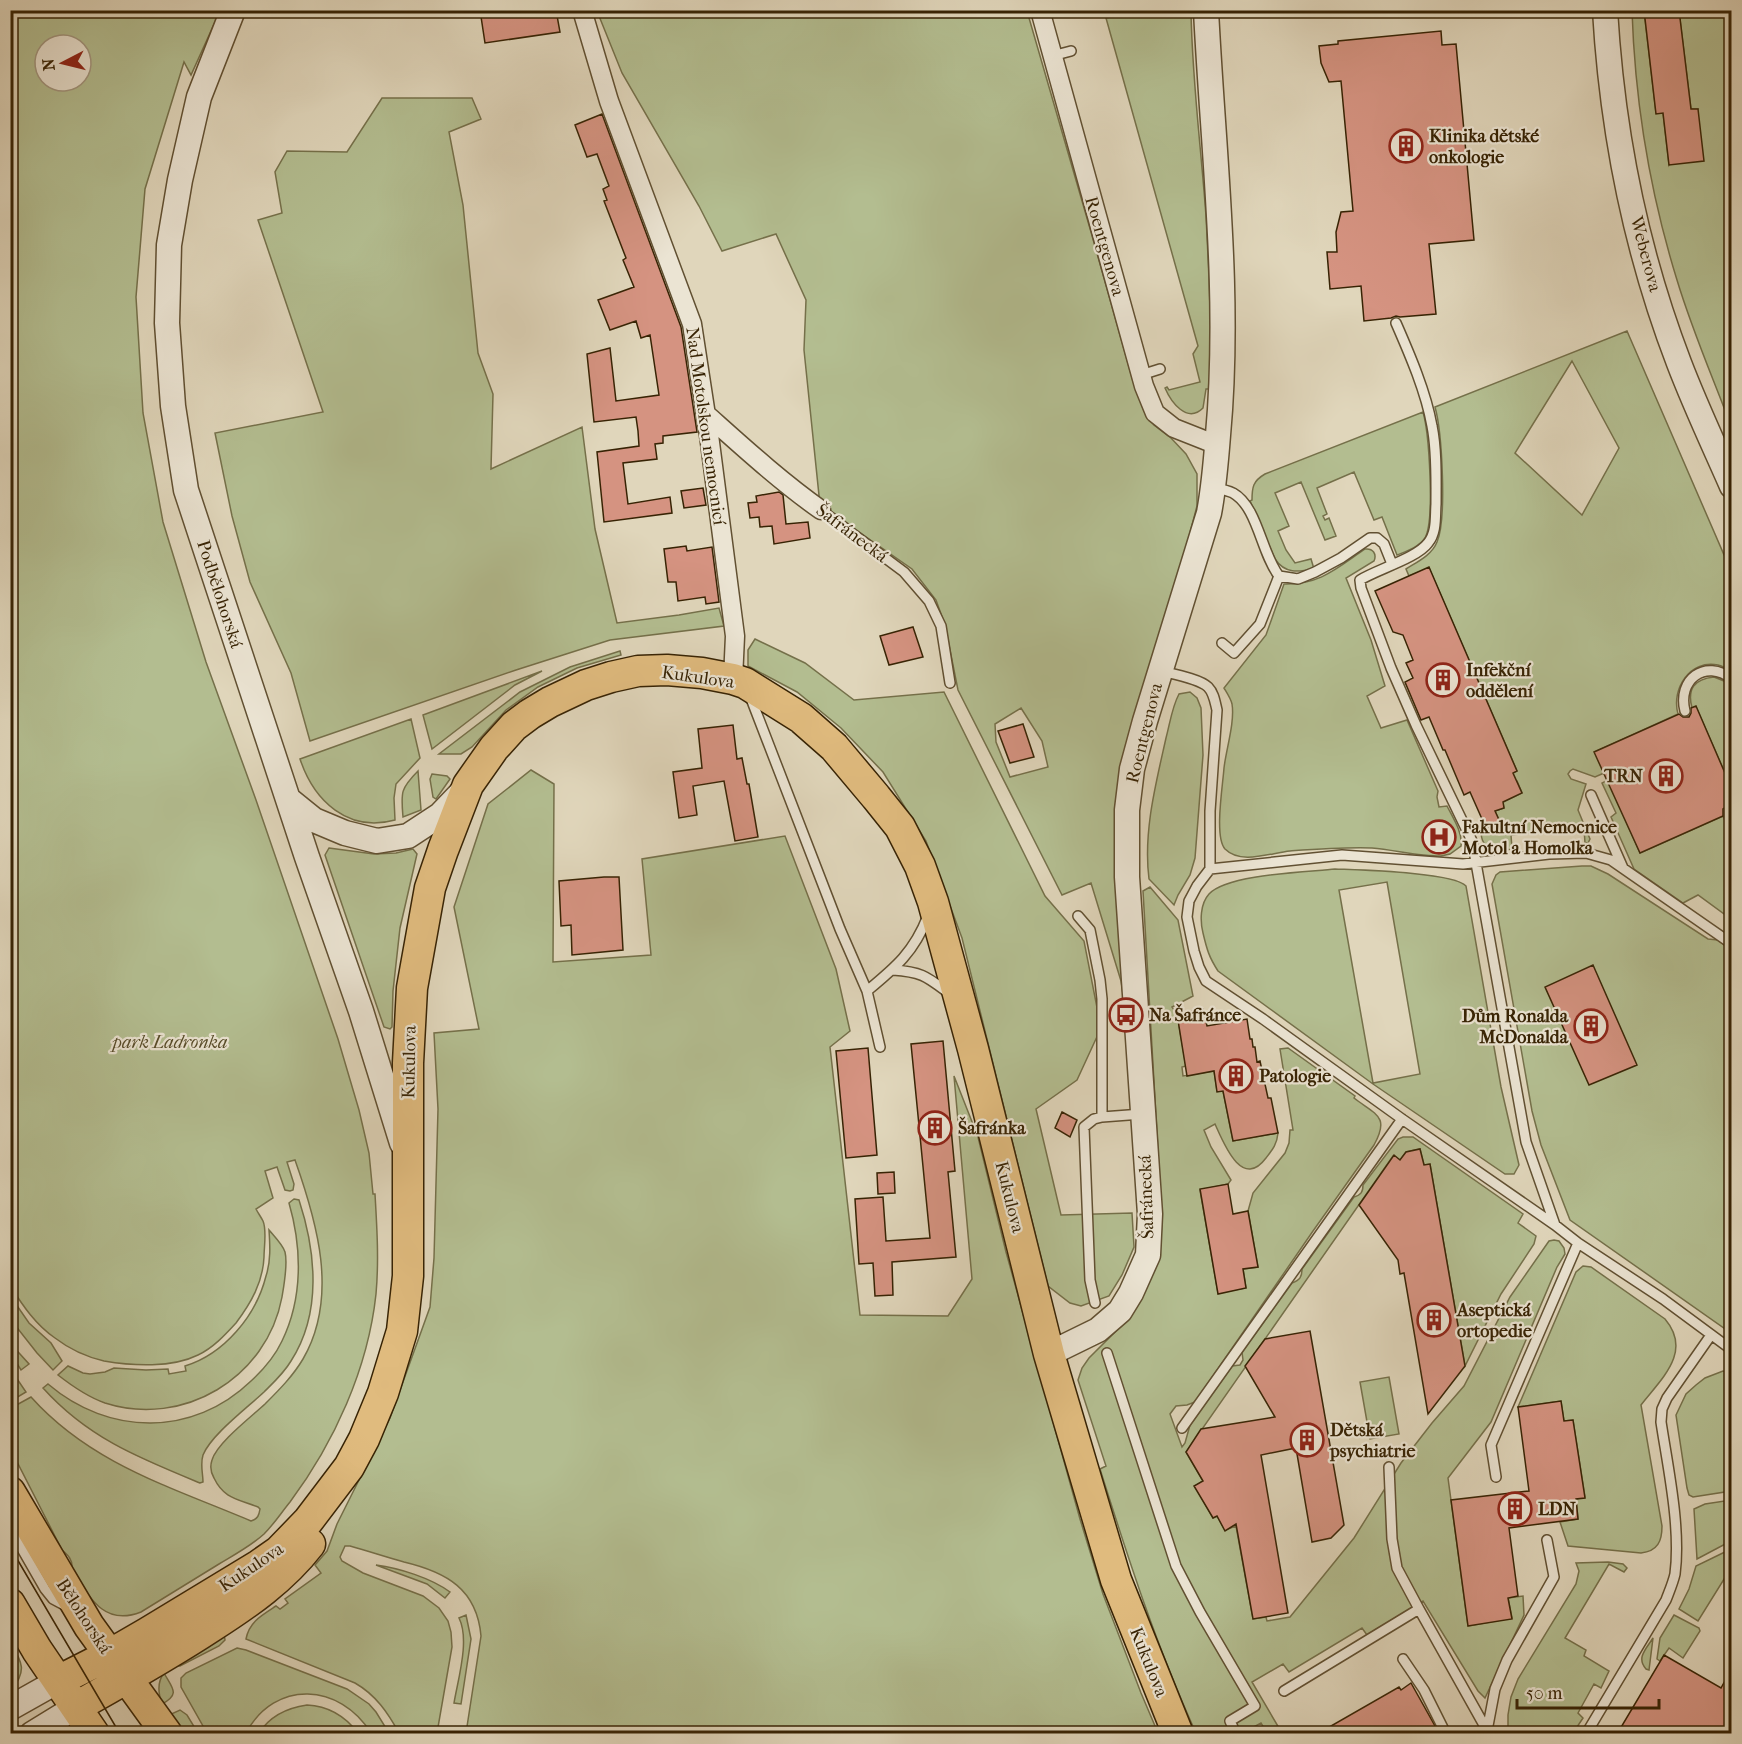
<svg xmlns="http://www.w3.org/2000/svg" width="1742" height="1744" viewBox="0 0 1742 1744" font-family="'IM FELL French Canon',serif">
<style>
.green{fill:#b3bd90;stroke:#75704a;stroke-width:1.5;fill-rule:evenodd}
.building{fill:#d59381;stroke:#372304;stroke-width:1.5}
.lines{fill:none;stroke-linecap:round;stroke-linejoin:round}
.service-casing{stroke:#615032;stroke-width:12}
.minor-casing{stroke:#615032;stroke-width:21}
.tertiary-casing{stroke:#615032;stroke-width:27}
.primary-casing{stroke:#372304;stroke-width:33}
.service{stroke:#ebe4d3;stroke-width:9}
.minor{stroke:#ebe4d3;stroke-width:18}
.tertiary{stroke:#ebe4d3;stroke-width:24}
.primary{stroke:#e0bb7e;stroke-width:30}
.tram{stroke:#372304;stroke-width:1.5}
.labels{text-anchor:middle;stroke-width:4.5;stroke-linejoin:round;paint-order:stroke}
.poi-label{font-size:18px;font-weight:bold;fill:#372304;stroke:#ebe4d3;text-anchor:start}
.street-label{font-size:18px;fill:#372304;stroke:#ebe4d3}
.park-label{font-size:18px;font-style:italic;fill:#564a27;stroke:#ebe4d3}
</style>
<rect width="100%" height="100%" fill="#e0d6bb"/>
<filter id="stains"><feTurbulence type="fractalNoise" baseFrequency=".00333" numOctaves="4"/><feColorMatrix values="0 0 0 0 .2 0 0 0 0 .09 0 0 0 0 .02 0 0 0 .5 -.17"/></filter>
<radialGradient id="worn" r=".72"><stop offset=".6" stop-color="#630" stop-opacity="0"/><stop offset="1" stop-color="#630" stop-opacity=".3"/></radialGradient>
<path class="green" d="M197,10L198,13L209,16L212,11H220L191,75L184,62L145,189L136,297L143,413L163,522L206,662L256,800L338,1039L359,1110L369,1153L373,1194H375C377,1228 379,1261 376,1294C368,1369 334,1443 290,1502C281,1513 274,1524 264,1534C251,1546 234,1555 219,1564C193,1580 167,1596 141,1612C103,1627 89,1596 72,1569C73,1560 68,1555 62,1550L11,1450V1408L31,1397C91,1464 171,1487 251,1521C258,1519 259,1515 260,1509L258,1507C238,1499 224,1499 214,1478C211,1473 210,1466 212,1460C217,1443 251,1417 265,1404C279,1390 293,1376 303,1359C339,1297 317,1222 295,1160L287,1162L294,1184L293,1190L290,1191L285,1190L277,1167L265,1171L273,1198L256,1209C258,1213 261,1217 263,1221C267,1230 264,1247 264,1257C263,1282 251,1303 236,1323C225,1335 213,1348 198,1355C172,1368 133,1366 104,1361C87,1357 68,1348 55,1338C36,1325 23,1306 11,1287L10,11ZM45,45H81V81H45Z
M597,11H1027L1091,232L1133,381L1144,411L1154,425L1171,438L1186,454L1197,474V506L1180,571L1123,760L1117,792L1116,817L1127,1020L1121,981L1091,883L1062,895L958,690L945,625L936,600L912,569L820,505L804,350L806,300L776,234L722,251L699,206L622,73ZM1021,708L1042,741L1048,767L1010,777L996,742L995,724Z
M1135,11H1191C1192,79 1201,147 1206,216C1209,273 1212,331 1211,389H1206L1203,408C1187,424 1171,402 1165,388L1167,387L1169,390L1200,382L1193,354L1198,346L1106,18Z
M1632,11H1644L1656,113H1663L1669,165L1698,109H1691L1679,11H1725L1732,45L1731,426C1713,378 1692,330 1677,280C1650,193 1635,101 1632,11Z
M382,98H472L481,119L449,132L463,205L478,353L493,394L491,469L582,427L595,529L617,623L679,615L719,608L724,626L610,640L516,670L310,741L291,673L250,582L232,516L215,433L323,412L258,220L282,213L275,172L287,151L347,152Z
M1627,331L1731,571V670C1727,669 1723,666 1718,665C1690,659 1671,689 1678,714L1595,752L1604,773L1595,777L1573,769L1570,771L1568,774L1571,779L1586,784L1578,810L1590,839L1588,843H1585L1584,828L1511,835L1512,849C1507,850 1501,851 1496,850C1482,849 1478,834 1484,823L1500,822L1495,811L1504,808L1503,802L1522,793L1517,781L1497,780L1517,771L1429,568L1409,576L1406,569C1417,562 1432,555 1437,542C1447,519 1442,432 1435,407ZM1572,361L1619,448L1582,515L1515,453Z
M1423,412C1429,433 1435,520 1425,538C1419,547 1407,551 1397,555L1382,517L1374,520L1354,472L1317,488L1327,514L1323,516L1325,520L1329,518L1336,536L1325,540L1301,482L1275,493L1289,526L1278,531L1286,550L1295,563L1311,559L1314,569C1298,572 1285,574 1275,559L1250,501L1252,500C1252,487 1253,481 1265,474Z
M1365,549C1373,548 1377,554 1374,561L1346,578L1371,640L1385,686L1367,696L1381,728L1407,720L1438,791L1437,797L1439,807L1447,806C1453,818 1463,833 1461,846L1450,854L1441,856C1418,856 1395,850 1372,848C1345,847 1318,849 1290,851C1270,853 1241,865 1225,849C1214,837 1223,784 1224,768C1226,750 1235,722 1232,704C1231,699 1227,693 1224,688L1266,635L1284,584C1320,585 1337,568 1365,549Z
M755,639L805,663L854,700L944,692L1045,896L1084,941L1101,1028L1077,1080L1036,1109L1061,1215L1132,1213L1134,1247L1122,1275L1109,1296L1081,1306L1070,1303L1048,1286L962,938L926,841L883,772L841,728L797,692L748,666V650Z
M620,651L621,655L577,668L538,687L506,710L472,747L461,754H439L520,692L570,667Z
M542,671L515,685L432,749L423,715Z
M1714,677L1724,681L1732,690L1731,787L1696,707L1692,708C1687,689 1694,679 1714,677Z
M1190,692L1197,698L1201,708L1203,755L1195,858L1190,875L1178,895L1174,905L1149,879C1143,832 1156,783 1166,738C1170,723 1172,707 1179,694Z
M411,719L420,758L396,784L394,798L395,820C348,833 314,801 300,759Z
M531,770L554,784L553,962L651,955L642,859L785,836L836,969L850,1031L830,1047L860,1315L948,1316L972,1279L954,1076L978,1137L1006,1252L1080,1519L1103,1594L1141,1693L1158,1733H466L481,1636C477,1589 446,1572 404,1562C386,1557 368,1551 350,1546H345L340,1557L342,1561L363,1573L423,1596L439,1608L448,1621L451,1632L452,1647L437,1733H399C388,1713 376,1695 355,1683L246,1639C249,1622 262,1615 276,1606L280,1609L288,1603L285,1599L321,1573L315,1565L327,1551L337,1524L390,1418L430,1307L434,1258L438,1109L434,1033L479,1029L454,907L488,804Z
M418,771L421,810L403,817C401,793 400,789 418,771Z
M432,774L447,776L450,779L436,799L433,797L430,779Z
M1608,780L1640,853L1723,816L1731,835V919L1698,895L1683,903L1634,869L1611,817L1616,813L1602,783Z
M329,848L374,854L396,853L413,849L417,854L400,928L393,991L392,1027L390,1029L384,1027L325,855Z
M1582,866H1591L1608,874L1708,939L1718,940L1731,950V1333L1570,1220L1541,1145L1532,1111L1492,884L1496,875L1500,872Z
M1335,869C1357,870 1453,872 1466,886L1501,1087L1519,1165L1514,1174H1505L1373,1084L1218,971C1209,957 1207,950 1203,933C1200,921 1200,904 1209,894C1227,874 1308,872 1335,869ZM1387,882L1420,1074L1373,1083L1339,890Z
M1150,887L1178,920L1193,996L1172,1007L1177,1014L1186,1066L1182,1067L1183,1076L1214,1071L1217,1091H1223L1233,1141L1278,1133C1277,1144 1273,1149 1266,1158C1242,1190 1224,1144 1215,1124L1204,1130L1211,1147L1231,1180L1228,1184L1200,1190L1218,1293L1246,1288L1243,1269L1258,1267L1248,1211L1253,1193L1285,1153L1289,1143L1290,1130H1293L1280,1049L1288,1048L1355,1096L1354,1098C1376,1115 1390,1116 1374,1145L1313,1231L1195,1402L1187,1405L1176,1406L1170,1414L1182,1447L1185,1443L1190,1425L1232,1366L1240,1365L1243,1360L1242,1352L1292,1283C1300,1280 1302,1277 1302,1269L1354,1197C1361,1195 1363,1192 1363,1185L1398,1139L1403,1137H1413L1523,1214L1518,1223L1536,1236L1534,1244L1501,1294L1465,1366L1430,1164L1424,1165L1420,1149L1406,1152L1400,1160L1393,1156L1186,1452L1203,1481L1195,1486L1213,1518L1217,1516L1225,1530L1236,1526L1253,1619L1266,1617L1267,1621L1290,1617L1354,1538L1401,1463L1432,1423L1464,1386L1510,1297L1549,1241L1554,1240L1559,1241L1564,1248L1565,1254L1557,1267L1491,1422L1448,1478L1468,1626L1512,1618L1508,1598L1523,1596L1524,1615L1485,1698L1478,1691L1423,1601L1367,1635L1362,1628L1289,1672L1283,1664L1252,1682L1279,1728L1268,1733H1267L1261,1723L1246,1731L1247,1733H1196C1157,1648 1128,1558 1100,1469L1106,1466L1078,1380L1082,1368L1089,1358L1127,1320L1160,1253L1162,1221L1143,891Z
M294,1199L299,1200C316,1252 322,1313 291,1361C284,1373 273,1383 264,1392C247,1408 211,1435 203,1455C200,1465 203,1473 203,1482L200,1483C139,1458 88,1438 43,1388L48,1384C109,1436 193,1437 251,1381C263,1370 275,1356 282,1341C303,1298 302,1248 289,1203Z
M269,1230C274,1236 283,1245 285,1252C288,1264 284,1285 282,1297C267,1378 183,1428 105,1403C88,1397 72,1386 58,1375L68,1366L83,1373L90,1374L105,1372L114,1368L146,1370L168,1369L169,1374L186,1371L185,1366C224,1354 256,1316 266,1276C271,1261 270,1245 269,1230Z
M1583,1266L1591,1267L1665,1319C1693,1352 1661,1379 1641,1405L1662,1526C1662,1541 1658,1551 1641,1553L1568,1546L1560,1522L1578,1519L1576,1499L1585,1497L1573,1420L1564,1421L1561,1401L1518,1407L1576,1272Z
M11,1297L29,1323L51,1343L62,1361L53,1370L37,1353L11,1320Z
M10,1343L29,1364L21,1370L11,1354Z
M11,1370L26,1392L11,1401H10Z
M1723,1371L1731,1373V1491L1693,1497L1689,1495L1687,1488L1676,1415L1686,1394L1696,1385L1705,1378Z
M1389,1377L1399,1434L1370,1439L1360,1382Z
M1731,1500V1541L1697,1559L1694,1509L1705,1504Z
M1731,1549V1568L1698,1621L1679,1609L1689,1589L1696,1566Z
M1608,1562L1623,1564L1627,1568L1624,1572L1609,1564L1565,1638L1586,1650L1584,1656L1609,1671L1601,1688L1594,1684L1578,1713L1583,1718L1573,1733H1508V1715L1511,1697L1518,1679L1576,1584L1579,1571L1576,1563Z
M376,1565C399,1568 431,1578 450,1592L445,1598L427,1584Z
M466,1615L471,1639L461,1704L454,1703C458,1679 470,1640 459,1618Z
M1674,1615L1699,1628L1700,1631L1683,1658L1669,1648L1660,1661L1657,1659L1660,1638Z
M224,1634L225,1640L219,1646L180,1666L174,1665Z
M1653,1638L1649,1670L1646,1669C1636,1658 1646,1649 1653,1638Z
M10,1642C23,1663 27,1671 11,1691Z
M237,1648L246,1650L347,1689L369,1704L376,1712L389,1733H371C340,1683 275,1679 246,1733H207L181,1687V1678L186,1673Z
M164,1673C172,1688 181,1694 162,1704C158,1693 157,1682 164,1673Z
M307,1705C329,1706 345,1716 358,1733H259C270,1716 286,1708 307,1705Z
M180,1710L187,1715L198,1733H180L169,1715Z"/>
<path class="building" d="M480,10H556L560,32L485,43Z
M1644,10H1679L1691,109H1698L1704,161L1669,165L1663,113L1656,114Z
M1441,31L1442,45L1456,44L1474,240L1429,244L1436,314L1400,317L1396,316L1391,318L1364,321L1361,286L1330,289L1327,252H1337L1336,232L1341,212L1353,211L1341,81L1329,82L1321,63L1319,46L1338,44V41Z
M602,114L681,327L697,432L663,436V443L655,444L657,459L623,463L628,504L670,497L672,513L604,522L597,452L639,446L638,431L636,417L594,422L587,354L610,348L616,401L659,395L650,335L641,338L636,321L610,330L598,300L634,287L623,260L626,258L604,201L607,200L603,189L609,186L597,154L587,157L575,125Z
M703,488L706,505L684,508L681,491Z
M779,492L783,495L786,524L808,522L810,538L774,544L772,526L760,527L759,517L750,518L748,503L757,502L756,496Z
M686,546L687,551L712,547L719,602L706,604L705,597L678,601L676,582H668L664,549Z
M1429,567L1517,771L1513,773L1522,793L1503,802L1504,808L1495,811L1500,822L1486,828L1470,792L1464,795L1445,750H1443L1429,717L1421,720L1405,682L1413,678L1406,663L1413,660L1403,635L1393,632L1375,591Z
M913,627L923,657L889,665L880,636Z
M1696,706L1731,787V807H1726L1723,809V816L1640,853L1594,752L1679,714L1683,717H1689L1691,713V708Z
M1023,724L1034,757L1010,763L998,731Z
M733,725L737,759L742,758L747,784H749L758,837L735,841L724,781L693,786L697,815L679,818L673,772L702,768L698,729Z
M604,877H619L623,950L572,955L571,925L561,926L559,881Z
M1593,965L1637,1065L1589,1085L1545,987Z
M1203,1009L1207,1026L1247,1019L1250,1039H1252L1253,1047H1255L1257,1062L1260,1061L1268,1098H1271L1278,1133L1233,1141L1223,1091L1217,1092L1214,1071L1187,1076L1177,1014Z
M943,1041L955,1171L948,1172L956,1257L892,1262L893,1295L875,1296L873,1263L859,1264L855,1199L883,1197L886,1241L930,1238L911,1044Z
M868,1048L877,1155L846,1158L836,1051Z
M1062,1112L1077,1120L1070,1137L1055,1128Z
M1420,1149L1424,1165L1430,1164L1465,1366L1428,1414L1404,1273L1400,1274L1398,1260L1359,1205L1394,1155L1400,1160L1406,1152Z
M894,1172L895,1193L878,1194L877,1173Z
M1228,1184L1233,1214L1248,1211L1258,1267L1243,1269L1246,1288L1218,1294L1200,1189Z
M1310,1331L1344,1525L1331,1538L1312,1542L1296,1448L1261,1455L1288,1613L1253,1619L1236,1524L1225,1531L1217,1516L1213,1518L1194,1486L1203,1481L1186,1452L1201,1429L1275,1417L1245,1366L1265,1339Z
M1561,1401L1564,1421L1573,1420L1585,1498L1576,1499L1578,1519L1509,1528L1518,1596L1508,1598L1512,1619L1468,1626L1451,1500L1529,1491L1518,1407Z
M1664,1655L1721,1688L1731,1670V1734H1617Z
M1411,1683L1435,1726L1422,1734H1317L1399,1687L1401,1690Z"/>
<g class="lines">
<defs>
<path id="service" d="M1052,56L1071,51
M1396,323C1410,355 1426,392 1432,426C1437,451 1436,479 1436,504C1435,517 1437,532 1428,543C1417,558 1378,569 1360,580L1361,588L1391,668L1416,725L1473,843L1476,863L1526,1142L1555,1225
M1141,375L1160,369
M1214,488C1220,489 1227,490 1233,493C1258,507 1261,553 1279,576
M821,510L904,572L929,601L941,626L950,683
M1222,643L1234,653L1260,624L1279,576L1298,579L1315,572L1341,558L1370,538H1377L1384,544L1392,564
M1161,671C1173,674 1200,679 1208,687C1214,693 1215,702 1217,710L1210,811V869
M750,696L840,929L867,991L880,1047
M1685,711C1677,680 1705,658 1732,679
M1591,795L1623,868
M1729,813L1732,818
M1078,916L1090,930L1100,980L1102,999V1117
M1732,944L1611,860L1586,853L1549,854L1463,864L1342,855L1210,869L1197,886L1189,901L1187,917L1194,951L1199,967L1206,981L1263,1019L1402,1119L1555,1225L1578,1243L1663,1299L1732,1350
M893,970C923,972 927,977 950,994
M867,991C896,967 914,952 928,916
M1095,1303L1090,1280L1084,1127L1094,1119L1102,1117L1142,1114
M1107,1353L1176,1566L1200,1612L1255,1706L1230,1721L1236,1734
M1182,1428L1402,1119
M1389,1467L1392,1539L1397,1568L1419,1609
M1496,1477L1491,1445L1578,1243
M10,1528L45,1589L53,1599L68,1607
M1731,1632L1732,1631
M1403,1659L1424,1690L1446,1734
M1284,1691L1419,1609L1489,1734
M1487,1731L1495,1689L1507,1660L1554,1577L1547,1540
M1586,1734L1666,1600C1669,1592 1673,1583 1675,1574C1681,1528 1668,1468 1661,1422L1662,1409L1667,1398L1711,1335"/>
<path id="minor" d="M582,10L609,101L692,324L709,435L735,636L733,679
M1040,10L1144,386L1155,413L1174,428L1217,445
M706,414C743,447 780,481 821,510"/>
<path id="tertiary" d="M233,10L199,97L180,180L169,245L167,323L173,406L186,490L307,857L361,1011L402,1143
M1605,10C1612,130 1636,251 1679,363C1695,405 1714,445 1732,486
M288,799L314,820L345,833L377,841L408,836L440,815L462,792
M1049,1354L1098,1330L1120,1311L1131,1293L1148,1255L1150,1214L1127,877V810L1132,769L1145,721L1209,513C1214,487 1216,461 1218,435C1231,294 1213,152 1206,10
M10,1708L58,1681
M32,1734L76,1707"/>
<path id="primary" d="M10,1492L89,1626L167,1734
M10,1604L37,1650L94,1734
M58,1681L109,1655L147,1633L259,1565L279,1551L308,1521L349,1467L364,1439L383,1393L402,1331L408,1276V1063L412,988L430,888L443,850L468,785L494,748L514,726L530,714L550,702L586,685L611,677L638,671L667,670L702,673L733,679L745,683L801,718L834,747L876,797L900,827L920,866L933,902L973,1049L1049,1354L1116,1580L1178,1734
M76,1707C122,1681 167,1656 211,1627C247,1604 283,1579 310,1544"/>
</defs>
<use href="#service" class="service-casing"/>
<use href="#minor" class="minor-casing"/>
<use href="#tertiary" class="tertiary-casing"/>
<use href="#primary" class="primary-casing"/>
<use href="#service" class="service"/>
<use href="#minor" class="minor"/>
<use href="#tertiary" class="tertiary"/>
<use href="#primary" class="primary"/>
<path class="tram" d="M10,1547L120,1734"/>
</g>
<defs>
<symbol id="building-ring" viewBox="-11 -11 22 22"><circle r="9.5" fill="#ebe4d3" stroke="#8f2418" stroke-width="1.5"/><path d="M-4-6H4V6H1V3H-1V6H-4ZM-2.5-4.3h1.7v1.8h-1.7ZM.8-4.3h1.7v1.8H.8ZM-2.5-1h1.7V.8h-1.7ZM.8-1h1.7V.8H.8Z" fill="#8f2418"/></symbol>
<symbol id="hospital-ring" viewBox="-11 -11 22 22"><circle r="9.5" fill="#ebe4d3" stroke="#8f2418" stroke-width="1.5"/><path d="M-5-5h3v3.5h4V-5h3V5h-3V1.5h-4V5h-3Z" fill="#8f2418"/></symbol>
<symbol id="bus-ring" viewBox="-11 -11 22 22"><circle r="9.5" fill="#ebe4d3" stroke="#8f2418" stroke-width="1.5"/><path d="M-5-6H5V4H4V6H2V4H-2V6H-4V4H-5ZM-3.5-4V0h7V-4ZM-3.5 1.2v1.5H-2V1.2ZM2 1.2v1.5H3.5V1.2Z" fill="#8f2418"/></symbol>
</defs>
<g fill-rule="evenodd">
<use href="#building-ring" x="1387" y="127" width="38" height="38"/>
<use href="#building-ring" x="1424" y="661" width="38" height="38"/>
<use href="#building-ring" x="1647" y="757" width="38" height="38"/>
<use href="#hospital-ring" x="1420" y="818" width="38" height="38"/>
<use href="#bus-ring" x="1107" y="996" width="38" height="38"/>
<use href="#building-ring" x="1572" y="1007" width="38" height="38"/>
<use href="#building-ring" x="1217" y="1057" width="38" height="38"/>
<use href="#building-ring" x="916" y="1109" width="38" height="38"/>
<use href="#building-ring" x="1415" y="1301" width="38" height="38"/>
<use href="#building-ring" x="1288" y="1421" width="38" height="38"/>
<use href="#building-ring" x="1496" y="1490" width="38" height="38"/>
</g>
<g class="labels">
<g class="poi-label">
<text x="1429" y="142">Klinika dětské<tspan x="1429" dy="21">onkologie</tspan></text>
<text x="1466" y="676">Infekční<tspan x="1466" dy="21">oddělení</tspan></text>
<text x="1643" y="782" text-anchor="end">TRN</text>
<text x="1462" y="833">Fakultní Nemocnice<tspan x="1462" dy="21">Motol a Homolka</tspan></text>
<text x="1149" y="1021">Na Šafránce</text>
<text x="1568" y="1022" text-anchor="end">Dům Ronalda<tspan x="1568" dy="21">McDonalda</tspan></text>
<text x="1259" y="1082">Patologie</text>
<text x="958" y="1134">Šafránka</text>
<text x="1457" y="1316">Aseptická<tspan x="1457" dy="21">ortopedie</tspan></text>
<text x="1330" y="1436">Dětská<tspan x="1330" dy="21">psychiatrie</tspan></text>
<text x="1538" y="1515">LDN</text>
</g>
<g class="street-label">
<text transform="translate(1105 246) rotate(74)" y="6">Roentgenova</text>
<text transform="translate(1646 254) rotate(75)" y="6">Weberova</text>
<text transform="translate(706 426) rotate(82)" y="6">Nad Motolskou nemocnicí</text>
<text transform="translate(852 533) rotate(37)" y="6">Šafránecká</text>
<text transform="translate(220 594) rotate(72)" y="6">Podbělohorská</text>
<text transform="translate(698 677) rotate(8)" y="6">Kukulova</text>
<text transform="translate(1144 733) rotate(-76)" y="6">Roentgenova</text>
<text transform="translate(409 1062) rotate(-89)" y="6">Kukulova</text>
<text transform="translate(1010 1197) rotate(76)" y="6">Kukulova</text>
<text transform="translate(1146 1197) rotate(-92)" y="6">Šafránecká</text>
<text transform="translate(251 1567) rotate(-34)" y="6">Kukulova</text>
<text transform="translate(84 1616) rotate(57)" y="6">Bělohorská</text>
<text transform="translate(1149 1662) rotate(68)" y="6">Kukulova</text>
</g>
<g class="park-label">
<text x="170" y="1048">park Ladronka</text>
</g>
</g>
<rect width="1742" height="1744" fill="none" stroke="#e0d6bb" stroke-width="36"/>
<rect x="12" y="12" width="1718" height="1720" fill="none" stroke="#372304" stroke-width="3"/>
<rect x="18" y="18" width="1706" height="1708" fill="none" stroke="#372304" stroke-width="1.5"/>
<g transform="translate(63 63) rotate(263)"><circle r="28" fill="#ebe4d3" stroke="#a39780" stroke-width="1.5"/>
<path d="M0-4.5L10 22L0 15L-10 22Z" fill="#8f2418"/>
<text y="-9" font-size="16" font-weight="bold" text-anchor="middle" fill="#372304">N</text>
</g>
<path d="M1517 1699v9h142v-9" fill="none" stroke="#372304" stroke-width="3"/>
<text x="1526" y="1699" font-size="18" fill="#372304" stroke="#ebe4d3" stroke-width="4.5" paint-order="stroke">50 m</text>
<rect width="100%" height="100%" filter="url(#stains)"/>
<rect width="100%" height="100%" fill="url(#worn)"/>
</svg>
